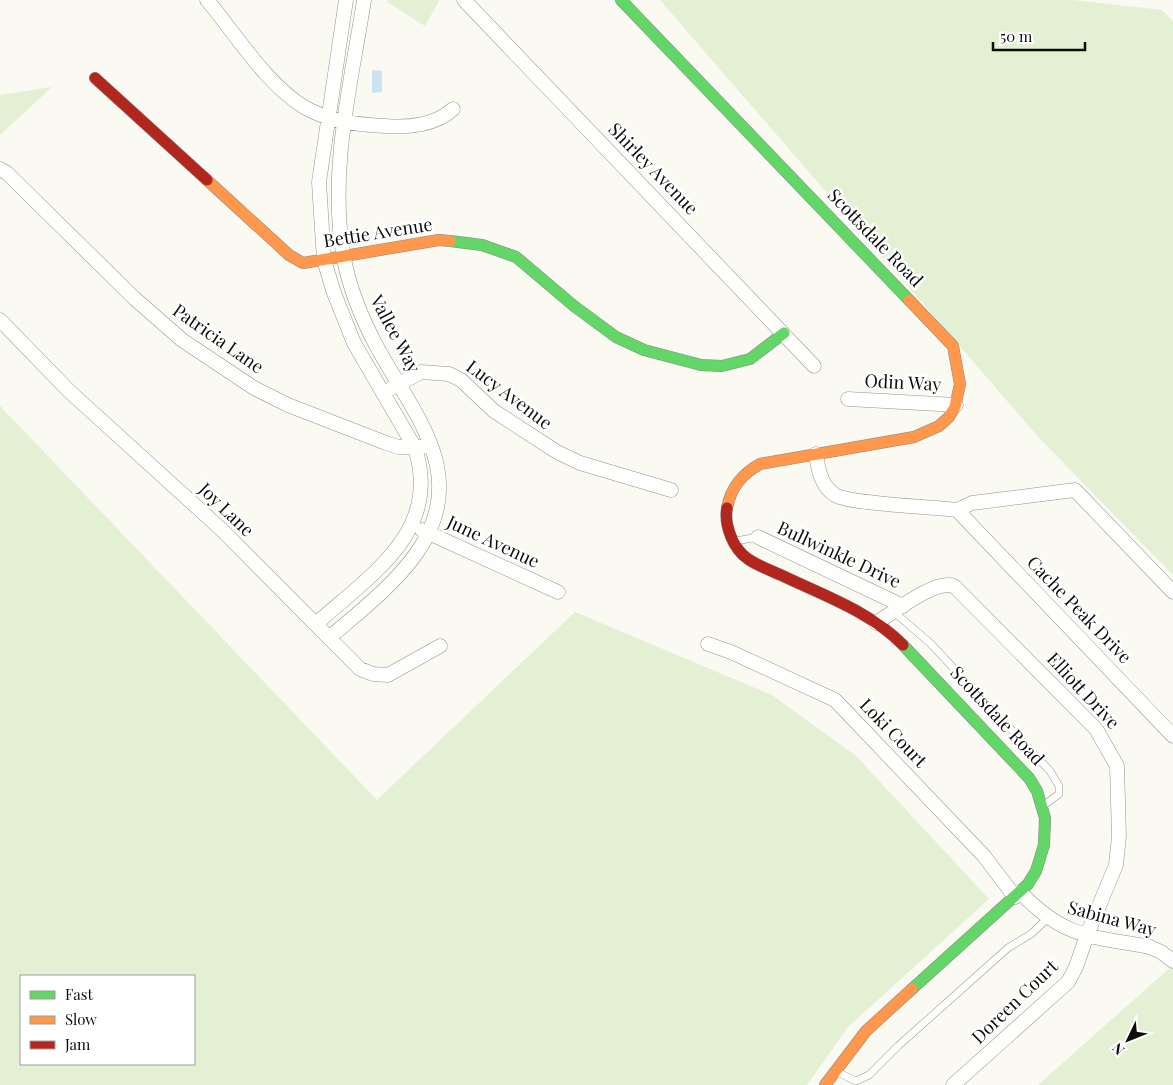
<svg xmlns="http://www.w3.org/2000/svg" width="1173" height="1085" viewBox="0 0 1173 1085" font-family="'Playfair Display',serif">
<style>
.green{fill:#e3f0d3;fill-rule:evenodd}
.water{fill:#cae4f3}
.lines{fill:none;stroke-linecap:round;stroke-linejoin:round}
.lane-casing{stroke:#949390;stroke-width:8}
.street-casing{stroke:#949390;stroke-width:15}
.fast-casing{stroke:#8a8a87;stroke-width:12}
.slow-casing{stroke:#8a8a87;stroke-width:12}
.jam-casing{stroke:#8a8a87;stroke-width:12}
.lane{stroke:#fefefd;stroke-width:7}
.street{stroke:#fefefd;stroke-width:14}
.fast{stroke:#63d668;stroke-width:11}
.slow{stroke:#ff974d;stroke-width:11}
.jam{stroke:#b3261e;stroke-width:11}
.labels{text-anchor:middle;stroke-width:5;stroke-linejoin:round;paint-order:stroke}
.street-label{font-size:18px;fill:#0d0d0d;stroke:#fff}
</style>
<rect width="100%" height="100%" fill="#faf9f2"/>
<path class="green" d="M388,0H438L439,1L425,26L387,2Z
M660,0H1073L1162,10L1173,21V575L1040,439Z
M52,87L0,135V95Z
M0,406L377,800L575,612L772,695L856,756L989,899L848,1027L807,1085H0ZM21,976H194V1064H21Z
M1173,965V1085H1038Z"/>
<path class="water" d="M372,70L382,71V92L372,93Z"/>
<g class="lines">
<defs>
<path id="lane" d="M736,541L758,537
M894,612L930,643L1050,771L1059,786V794L1044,805
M837,1072L856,1081L869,1075L898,1046L1008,948L1031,934L1048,918"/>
<path id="street" d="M207,0C235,33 266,84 304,107C328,121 358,125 385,126C408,128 436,125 453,109
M464,0L814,366
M0,169L7,173L134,298L182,340L254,388L288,405L386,443L398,447H423
M0,320L69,391L222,530L360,669L373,674L388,675L440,646
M392,388L421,372L449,374L461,380L494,411L557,452L580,463L671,490
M848,399L956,405
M816,454C818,469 821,486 835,495C850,504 933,507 957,510
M957,510L1173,736
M957,510L972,503L1075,490L1173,592
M422,530L558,592
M758,537L903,606
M876,623C893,613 935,579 954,586L1096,729L1117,766L1119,836L1116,865L1087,935L1076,967L1068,982L953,1085
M316,624C371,574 442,532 415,448L354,343L334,293L324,260L319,182L346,0
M329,638C359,612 393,586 416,554C472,475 414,415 377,347C362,319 350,290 344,259C328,172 351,85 364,0
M708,644L731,652L835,700L984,856L1015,897
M1020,892C1064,938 1090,936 1150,947L1161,952L1173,961"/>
<path id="fast" d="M621,0L909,300
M450,241L482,245L516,257L574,306L616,337L644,350L701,365L722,366L750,359L784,333
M903,645L1029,778L1037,791L1045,818L1044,845L1036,871L1028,884L912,989"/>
<path id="slow" d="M207,180L289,255L303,263L439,240L450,241
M727,508C731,487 742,474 760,464L914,437L939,426L949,417L955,407L960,384L953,346L909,300
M825,1085L866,1031L912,989"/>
<path id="jam" d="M95,78L207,180
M727,508C724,525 733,549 748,559C758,566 772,571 783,576C823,595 871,612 903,645"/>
</defs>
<use href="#lane" class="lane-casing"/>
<use href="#street" class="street-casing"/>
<use href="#fast" class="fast-casing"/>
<use href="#slow" class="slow-casing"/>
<use href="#jam" class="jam-casing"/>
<use href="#lane" class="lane"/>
<use href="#street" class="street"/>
<use href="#fast" class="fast"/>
<use href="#slow" class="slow"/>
<use href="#jam" class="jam"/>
</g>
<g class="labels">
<g class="street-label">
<text transform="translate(653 169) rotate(46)" y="6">Shirley Avenue</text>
<text transform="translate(378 233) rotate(-9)" y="6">Bettie Avenue</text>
<text transform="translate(875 238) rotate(46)" y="6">Scottsdale Road</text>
<text transform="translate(395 334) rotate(62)" y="6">Vallee Way</text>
<text transform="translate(218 339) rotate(35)" y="6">Patricia Lane</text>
<text transform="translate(903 383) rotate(3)" y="6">Odin Way</text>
<text transform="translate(509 395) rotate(37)" y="6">Lucy Avenue</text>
<text transform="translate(226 510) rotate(44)" y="6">Joy Lane</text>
<text transform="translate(493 542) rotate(25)" y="6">June Avenue</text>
<text transform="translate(839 555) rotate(25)" y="6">Bullwinkle Drive</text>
<text transform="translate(1079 610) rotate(46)" y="6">Cache Peak Drive</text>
<text transform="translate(1083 691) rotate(47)" y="6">Elliott Drive</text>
<text transform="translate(997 716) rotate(47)" y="6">Scottsdale Road</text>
<text transform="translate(893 733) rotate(46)" y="6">Loki Court</text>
<text transform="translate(1112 919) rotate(15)" y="6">Sabina Way</text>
<text transform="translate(1015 1002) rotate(-44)" y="6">Doreen Court</text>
</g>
</g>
<rect x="20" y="975" width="175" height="90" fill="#ffffff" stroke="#9e9e9e"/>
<rect x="30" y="991" width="25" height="8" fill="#63d668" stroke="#9e9e9e"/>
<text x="65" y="1000" font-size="15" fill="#0d0d0d">Fast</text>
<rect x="30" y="1016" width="25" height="8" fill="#ff974d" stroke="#9e9e9e"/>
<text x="65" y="1025" font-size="15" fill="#0d0d0d">Slow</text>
<rect x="30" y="1041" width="25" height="8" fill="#b3261e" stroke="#9e9e9e"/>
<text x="65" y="1050" font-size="15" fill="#0d0d0d">Jam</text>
<g transform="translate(1128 1040) rotate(227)" stroke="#ffffff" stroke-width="4" paint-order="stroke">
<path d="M0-4L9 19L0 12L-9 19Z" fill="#0d0d0d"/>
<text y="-8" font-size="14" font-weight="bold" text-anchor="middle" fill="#0d0d0d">N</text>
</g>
<path d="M993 42v8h92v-8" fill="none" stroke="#0d0d0d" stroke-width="2.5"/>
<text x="1000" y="42" font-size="15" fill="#0d0d0d" stroke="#ffffff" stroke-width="4" paint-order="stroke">50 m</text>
</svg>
